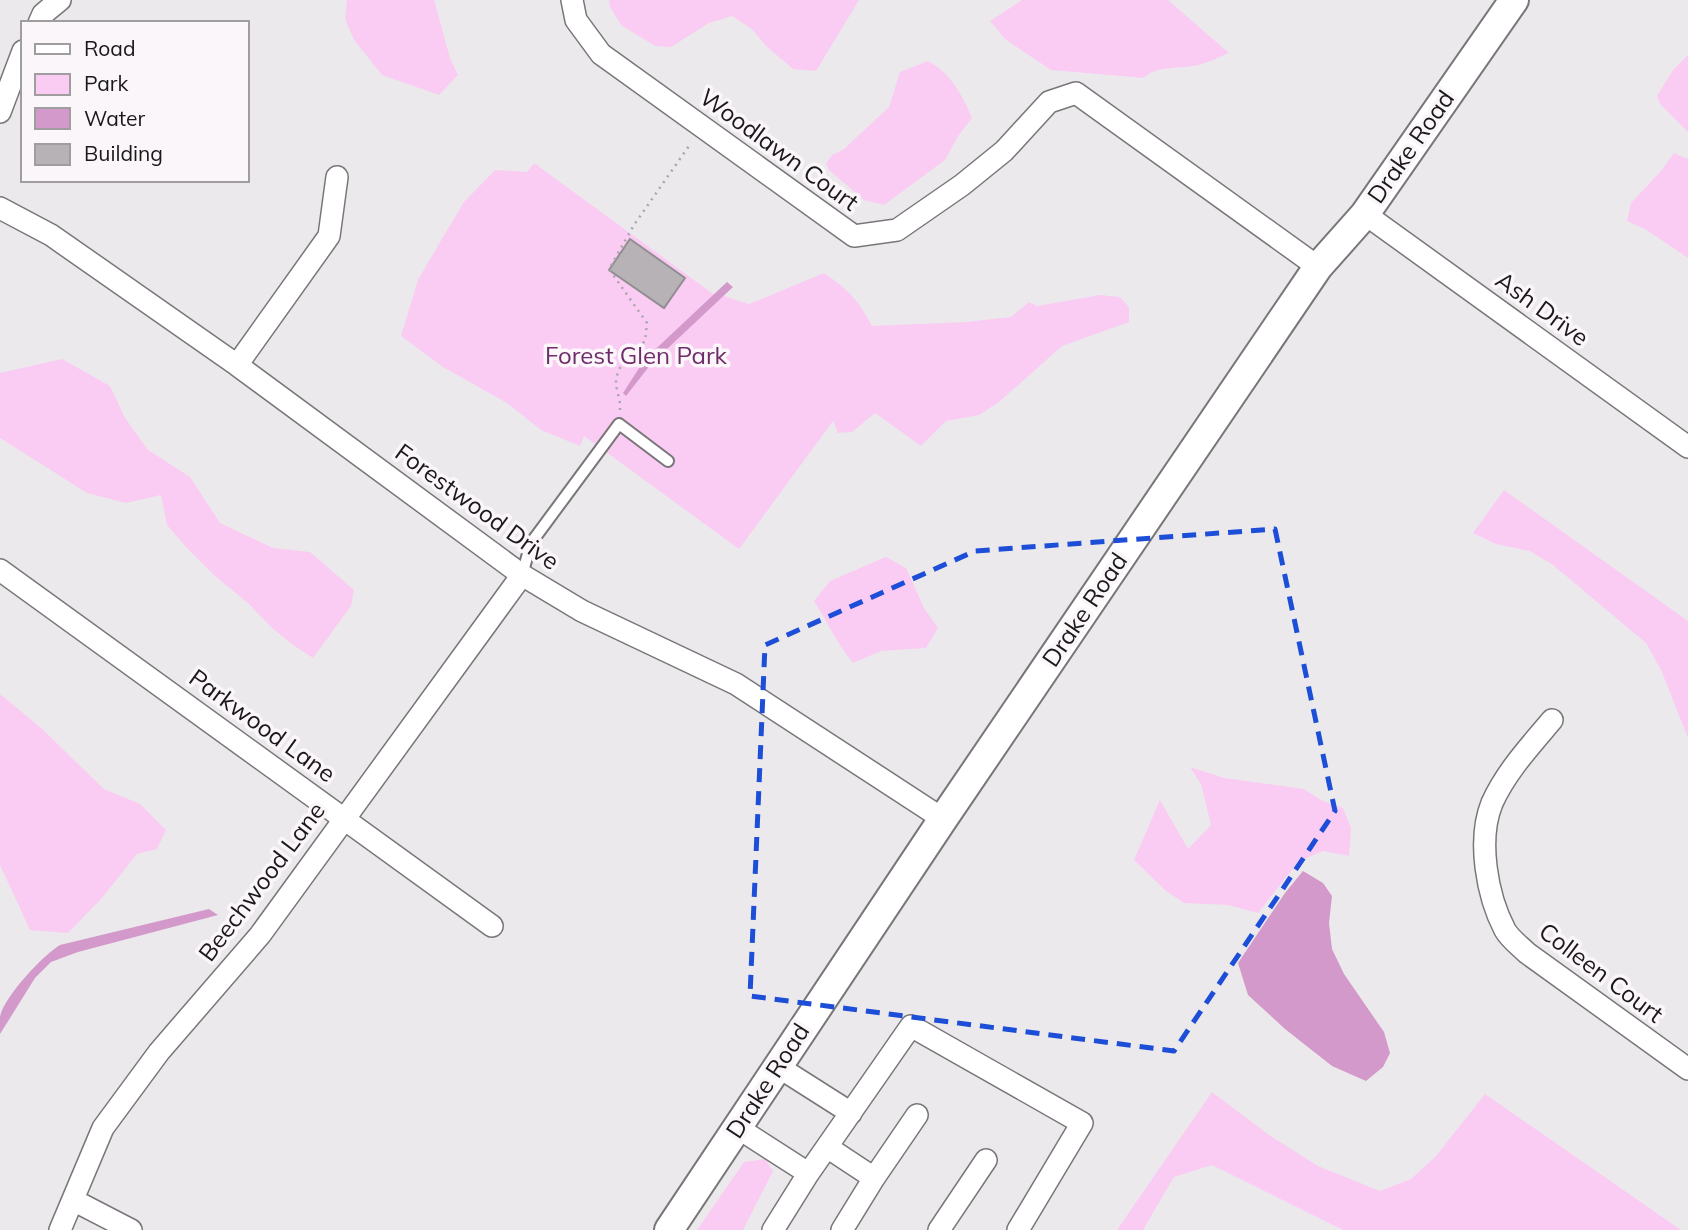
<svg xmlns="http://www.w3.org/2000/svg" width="1688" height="1230" viewBox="0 0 1688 1230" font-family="Mulish,sans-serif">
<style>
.green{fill:#faccf3}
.water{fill:#d299ca}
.building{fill:#b6b2b5;stroke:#928e91;stroke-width:2}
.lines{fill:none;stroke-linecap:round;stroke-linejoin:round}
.lane-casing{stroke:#797679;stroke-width:14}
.street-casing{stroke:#797679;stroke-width:24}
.secondary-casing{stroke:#797679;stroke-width:32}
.path{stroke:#a8a6a8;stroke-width:2.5;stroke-dasharray:2 5;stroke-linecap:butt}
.lane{stroke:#fff;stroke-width:10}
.street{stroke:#fff;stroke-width:21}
.secondary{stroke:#fff;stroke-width:28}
.marked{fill:none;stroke:#1d4ed8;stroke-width:5;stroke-dasharray:14 9;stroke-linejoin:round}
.labels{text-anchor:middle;stroke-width:7;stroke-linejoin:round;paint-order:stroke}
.street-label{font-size:24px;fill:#1a1819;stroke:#faf6f9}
.park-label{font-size:24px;fill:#702c6a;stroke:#faf6f9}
</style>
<rect width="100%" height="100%" fill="#ece9ec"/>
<path class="green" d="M347,0H434L450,58L458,75L439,95L382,75L354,40L345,19Z
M609,0H859L816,71L793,69L766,46L752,29L732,16L709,23L671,47L655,46L621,25L610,7Z
M1022,0H1168L1229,53C1219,57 1208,63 1198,65C1182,69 1155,65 1144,78L1051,70L1005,39L990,21Z
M1688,55V132L1660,104L1657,96L1673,70Z
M928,61C950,72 963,96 972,118L958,136L945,160L884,205L864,200L829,170L826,164L832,155L844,149L889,107L900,72Z
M1674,153L1688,159V258L1645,229L1627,221L1631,203L1661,171Z
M534,163L720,299L724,296L749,304L824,273C849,290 858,300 872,326L966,322L1011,317L1029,302L1037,306L1100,295L1120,297L1129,307V322L1062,346L999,402L979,415L946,421L921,446L875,413L852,432L838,433L833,421L739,549L584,436L580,446L541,430L507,403L443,367L401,336L418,280L443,237L464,202L495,170L527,172Z
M62,359L110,386L125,418L148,450L190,477L220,523L273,548L310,552L354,590L351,606L313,658L293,645L272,628L248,603L216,577L185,546L167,525L161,495L126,503L87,493L0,438V373Z
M1504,490L1688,621V738L1661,670L1646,643L1553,565L1530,551L1496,544L1473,533Z
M886,557L906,568L924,608L938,628L926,648L881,651L853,663C837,644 827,621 814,601L830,581Z
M0,694L40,727L104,789L140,804L166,830L157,849L137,854L101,899L68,933L30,930L0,865Z
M1190,767L1224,778L1304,789L1321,800L1343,808L1351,828L1349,856L1323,851L1298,862L1258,913L1228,905L1184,903L1166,891L1134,860L1160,800L1188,849L1211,825L1201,784Z
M1212,1092L1269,1135L1318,1166L1380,1191L1411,1179L1436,1156L1485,1094L1681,1230H1343L1212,1165L1174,1177L1143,1230H1117Z
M765,1159L773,1171L743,1230H697L744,1162Z"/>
<path class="water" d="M727,282L733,287L651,364L626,396L623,393L645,359Z
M1303,871L1323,883L1332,896L1329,923L1332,949L1344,974L1384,1032L1390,1053L1383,1067L1366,1081L1332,1066L1285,1029L1248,995L1238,963L1285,893Z
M209,909L218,915L78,952L51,962L35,978L0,1034C0,1029 0,1022 0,1017C3,998 43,955 60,945Z"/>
<path class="building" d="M630,239L685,278L664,308L609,270Z"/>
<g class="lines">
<defs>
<path id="lane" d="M522,575L531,543L619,424L668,461"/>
<path id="street" d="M572,0L576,20L601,54L854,236L897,230L962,185L1004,151L1049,102L1076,93L1318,267
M39,23L43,14L60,0
M0,112L23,51
M0,208L51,235L237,365L522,575L582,611L736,684L943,819
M1365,214L1688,447
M237,365L329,236L337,177
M0,570L492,926
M1552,720C1530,746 1506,772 1492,803C1477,840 1487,896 1505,930C1510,939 1520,946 1527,953L1688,1069
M777,1066L851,1113
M738,1128L808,1173
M827,1147L874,1178L917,1115
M73,1200L131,1230
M60,1230L103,1128L159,1052L260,935L522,575
M773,1230L808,1174L911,1026L1082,1123L1018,1230
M842,1230L874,1178
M939,1230L986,1160"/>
<path id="secondary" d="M669,1230L943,819L1318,267L1365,214L1514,0"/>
</defs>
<use href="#lane" class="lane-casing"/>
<use href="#street" class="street-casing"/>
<use href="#secondary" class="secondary-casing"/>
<path class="path" d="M620,410C621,400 616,391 616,382C617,364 633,352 645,341L647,323L609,269L634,225L691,143"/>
<use href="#lane" class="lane"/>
<use href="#street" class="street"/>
<use href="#secondary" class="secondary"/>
</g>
<path class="marked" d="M1275,529L1335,811L1174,1051L750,996L765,645L975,551Z"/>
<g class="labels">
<g class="street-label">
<text transform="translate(1411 147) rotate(-55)" y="8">Drake Road</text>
<text transform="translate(779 150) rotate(36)" y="8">Woodlawn Court</text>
<text transform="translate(1542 309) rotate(36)" y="8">Ash Drive</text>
<text transform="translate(477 507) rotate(36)" y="8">Forestwood Drive</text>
<text transform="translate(1085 610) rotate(-56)" y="8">Drake Road</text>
<text transform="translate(262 726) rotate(36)" y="8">Parkwood Lane</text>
<text transform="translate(262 882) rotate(-53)" y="8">Beechwood Lane</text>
<text transform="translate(1601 973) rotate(37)" y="8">Colleen Court</text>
<text transform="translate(768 1081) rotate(-57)" y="8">Drake Road</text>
</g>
<g class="park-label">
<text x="636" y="364">Forest Glen Park</text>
</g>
</g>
<rect x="21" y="21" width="228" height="161" fill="#faf6f9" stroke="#a09d9f" stroke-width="2"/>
<rect x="35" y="44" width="35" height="10" fill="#ffffff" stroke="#a09d9f" stroke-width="2"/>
<text x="84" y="56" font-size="21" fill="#1a1819">Road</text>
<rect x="35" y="74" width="35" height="21" fill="#faccf3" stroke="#a09d9f" stroke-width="2"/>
<text x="84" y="91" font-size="21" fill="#1a1819">Park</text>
<rect x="35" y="108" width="35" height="21" fill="#d299ca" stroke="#a09d9f" stroke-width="2"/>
<text x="84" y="126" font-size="21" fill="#1a1819">Water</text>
<rect x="35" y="144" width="35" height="21" fill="#b6b2b5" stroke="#a09d9f" stroke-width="2"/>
<text x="84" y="161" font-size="21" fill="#1a1819">Building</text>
</svg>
